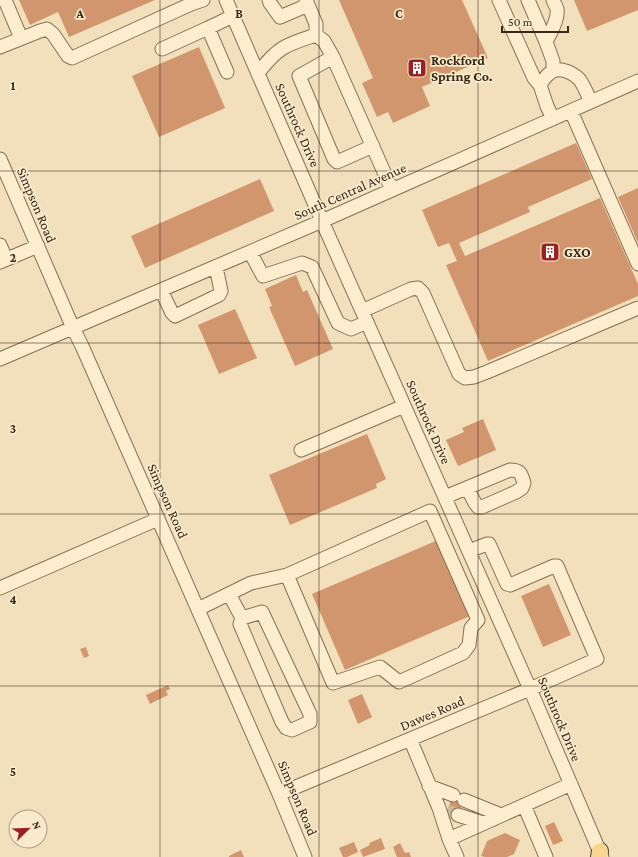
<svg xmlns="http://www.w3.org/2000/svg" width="638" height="857" viewBox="0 0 638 857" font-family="'Crimson Pro',serif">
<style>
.building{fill:#d2966e}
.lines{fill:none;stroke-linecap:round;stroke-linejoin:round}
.minor-tunnel{stroke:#ccbb9b;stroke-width:13;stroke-dasharray:13 6;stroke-linecap:butt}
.minor-casing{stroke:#896f54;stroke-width:15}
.major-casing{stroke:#563d29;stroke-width:18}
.minor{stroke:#fbedce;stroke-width:13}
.major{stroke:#f8d68f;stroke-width:16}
.grid{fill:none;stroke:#37281a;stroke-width:1;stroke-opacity:0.55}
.labels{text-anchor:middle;stroke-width:3.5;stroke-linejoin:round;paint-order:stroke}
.poi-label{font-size:14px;font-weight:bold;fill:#37281a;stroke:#f8eacb;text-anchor:start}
.street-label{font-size:14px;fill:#37281a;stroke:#f8eacb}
.grid-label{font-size:13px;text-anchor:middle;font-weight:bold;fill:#37281a;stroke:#f8eacb;stroke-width:3.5;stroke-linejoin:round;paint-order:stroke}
</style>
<rect width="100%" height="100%" fill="#f1e0bb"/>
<path class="building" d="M19,0H155L69,37L58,12L30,25Z
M339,0H462L488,58L422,87L430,106L393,123L388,112L377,117L362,83L373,78Z
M574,0H638V10L587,31Z
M199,47L225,108L159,137L132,76Z
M576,143L592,179L528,207L530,212L459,243L465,256L600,198L638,284V296L488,361L446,265L457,261L449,243L438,247L422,210Z
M260,179L274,211L145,268L131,236Z
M638,188V243L618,197Z
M296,275L303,292L307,290L333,349L295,366L269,307L272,306L265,289Z
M235,309L257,358L219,374L198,325Z
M483,419L496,450L458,466L446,440L464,432L462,428Z
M367,434L386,479L376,484L377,488L290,525L269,475Z
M438,540L470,616L345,670L312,594Z
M549,584L571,635L543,647L521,596Z
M86,647L89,656L84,658L80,649Z
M168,685L170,689L166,691L168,695L150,704L146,695Z
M362,694L372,717L358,724L348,700Z
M454,792L465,796L458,817L446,813Z
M554,822L563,841L553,845L545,826Z
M505,833L520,840L514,854L507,857H485L481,856L487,841Z
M381,838L385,849L363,857L360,850L370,845L369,843Z
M354,842L358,852L347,857H343L339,848Z
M400,843L405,853L409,852L411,857H397L393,847Z
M241,850L244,857H229V856Z"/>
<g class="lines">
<path class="minor-tunnel" d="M447,811L458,815"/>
<defs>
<path id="minor" d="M5,0L21,38
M226,0L322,221L530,689L602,857
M269,0L270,3L280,17L308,5
M306,0L316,24V35
M499,0L534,78L540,85
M528,0L546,42
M553,0C554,3 556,6 557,9C559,19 550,33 546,42L553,61V71
M0,47L40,31L47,29L53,34L68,56L72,58L191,4L203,0
M162,49L208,28
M333,57L299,76L334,159L337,162L373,146
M227,72L208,28L233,16
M258,73C265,64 273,54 283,48C293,42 304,39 316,35L324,41L333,57L392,190
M571,111L638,264
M553,119L547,106L540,85C543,80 547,74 553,71C561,67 573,73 579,79C583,83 588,96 591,102
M0,159L73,328L82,346L279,794L305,857
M0,245L6,259
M250,252L263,276L302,263L312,267L338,323L351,329L367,322
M0,262L38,246
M161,290L172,313L175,316L219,295L221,291L216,267
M362,311L411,289L418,288L423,293L459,374L465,378L474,377L487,372L638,308
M0,359L322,221L638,81
M301,450L404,406
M445,497L510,470C521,470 521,474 524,483L522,488L516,492L482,507H478L475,503L467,488
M0,588L158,519
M229,594L242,618L262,612L310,714V722L292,730L286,728L282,722L240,624L242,618
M198,609L251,583L287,575L430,511L478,620L471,628L469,645L463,653L399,682L380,667L333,683L287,575
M410,739L439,808L449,839L571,784
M429,786L453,795
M279,794L530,689L597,659L557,566H554L510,585L507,584L489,544H487L469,551
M464,800L501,815
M524,805L546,857
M458,815L483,823
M449,839L457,857"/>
<path id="major" d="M599,857L600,851"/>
</defs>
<use href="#minor" class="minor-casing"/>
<use href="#major" class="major-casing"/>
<use href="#minor" class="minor"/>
<use href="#major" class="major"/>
</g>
<path class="grid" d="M160,0V857M319,0V857M478,0V857M0,171H638M0,343H638M0,514H638M0,686H638"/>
<defs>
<symbol id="building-square" viewBox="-11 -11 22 22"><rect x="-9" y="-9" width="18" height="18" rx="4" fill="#9c2022" stroke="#f8eacb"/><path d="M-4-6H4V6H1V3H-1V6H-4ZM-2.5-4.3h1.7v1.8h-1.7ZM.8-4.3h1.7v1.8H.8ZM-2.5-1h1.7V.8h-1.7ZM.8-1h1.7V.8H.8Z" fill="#fff"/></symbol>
</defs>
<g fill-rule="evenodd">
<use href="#building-square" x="406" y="57" width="22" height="22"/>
<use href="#building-square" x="539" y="241" width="22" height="22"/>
</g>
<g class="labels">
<g class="poi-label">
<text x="431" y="65">Rockford<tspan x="431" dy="16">Spring Co.</tspan></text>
<text x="564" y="257">GXO</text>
</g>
<g class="street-label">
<text transform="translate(298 125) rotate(66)" y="5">Southrock Drive</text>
<text transform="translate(350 191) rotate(-24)" y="5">South Central Avenue</text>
<text transform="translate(37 205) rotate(67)" y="5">Simpson Road</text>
<text transform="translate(429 422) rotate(66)" y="5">Southrock Drive</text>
<text transform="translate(168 501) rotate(66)" y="5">Simpson Road</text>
<text transform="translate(432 713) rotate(-23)" y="5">Dawes Road</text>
<text transform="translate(560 719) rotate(67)" y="5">Southrock Drive</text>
<text transform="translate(298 798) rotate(67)" y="5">Simpson Road</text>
</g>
</g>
<g class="grid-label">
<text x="80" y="18">A</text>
<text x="239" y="18">B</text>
<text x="399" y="18">C</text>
<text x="13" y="90">1</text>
<text x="13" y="262">2</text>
<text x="13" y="433">3</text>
<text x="13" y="604">4</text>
<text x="13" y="776">5</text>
</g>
<g transform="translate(28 829) rotate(67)"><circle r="19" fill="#f8eacb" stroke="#ab9c84"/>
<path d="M0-3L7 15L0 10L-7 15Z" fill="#9c2022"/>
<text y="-6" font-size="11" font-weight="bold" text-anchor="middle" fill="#37281a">N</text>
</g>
<path d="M502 26v6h66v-6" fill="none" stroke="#37281a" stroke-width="2"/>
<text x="508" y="26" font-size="12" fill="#37281a" stroke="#f8eacb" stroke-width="3" paint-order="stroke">50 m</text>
</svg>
